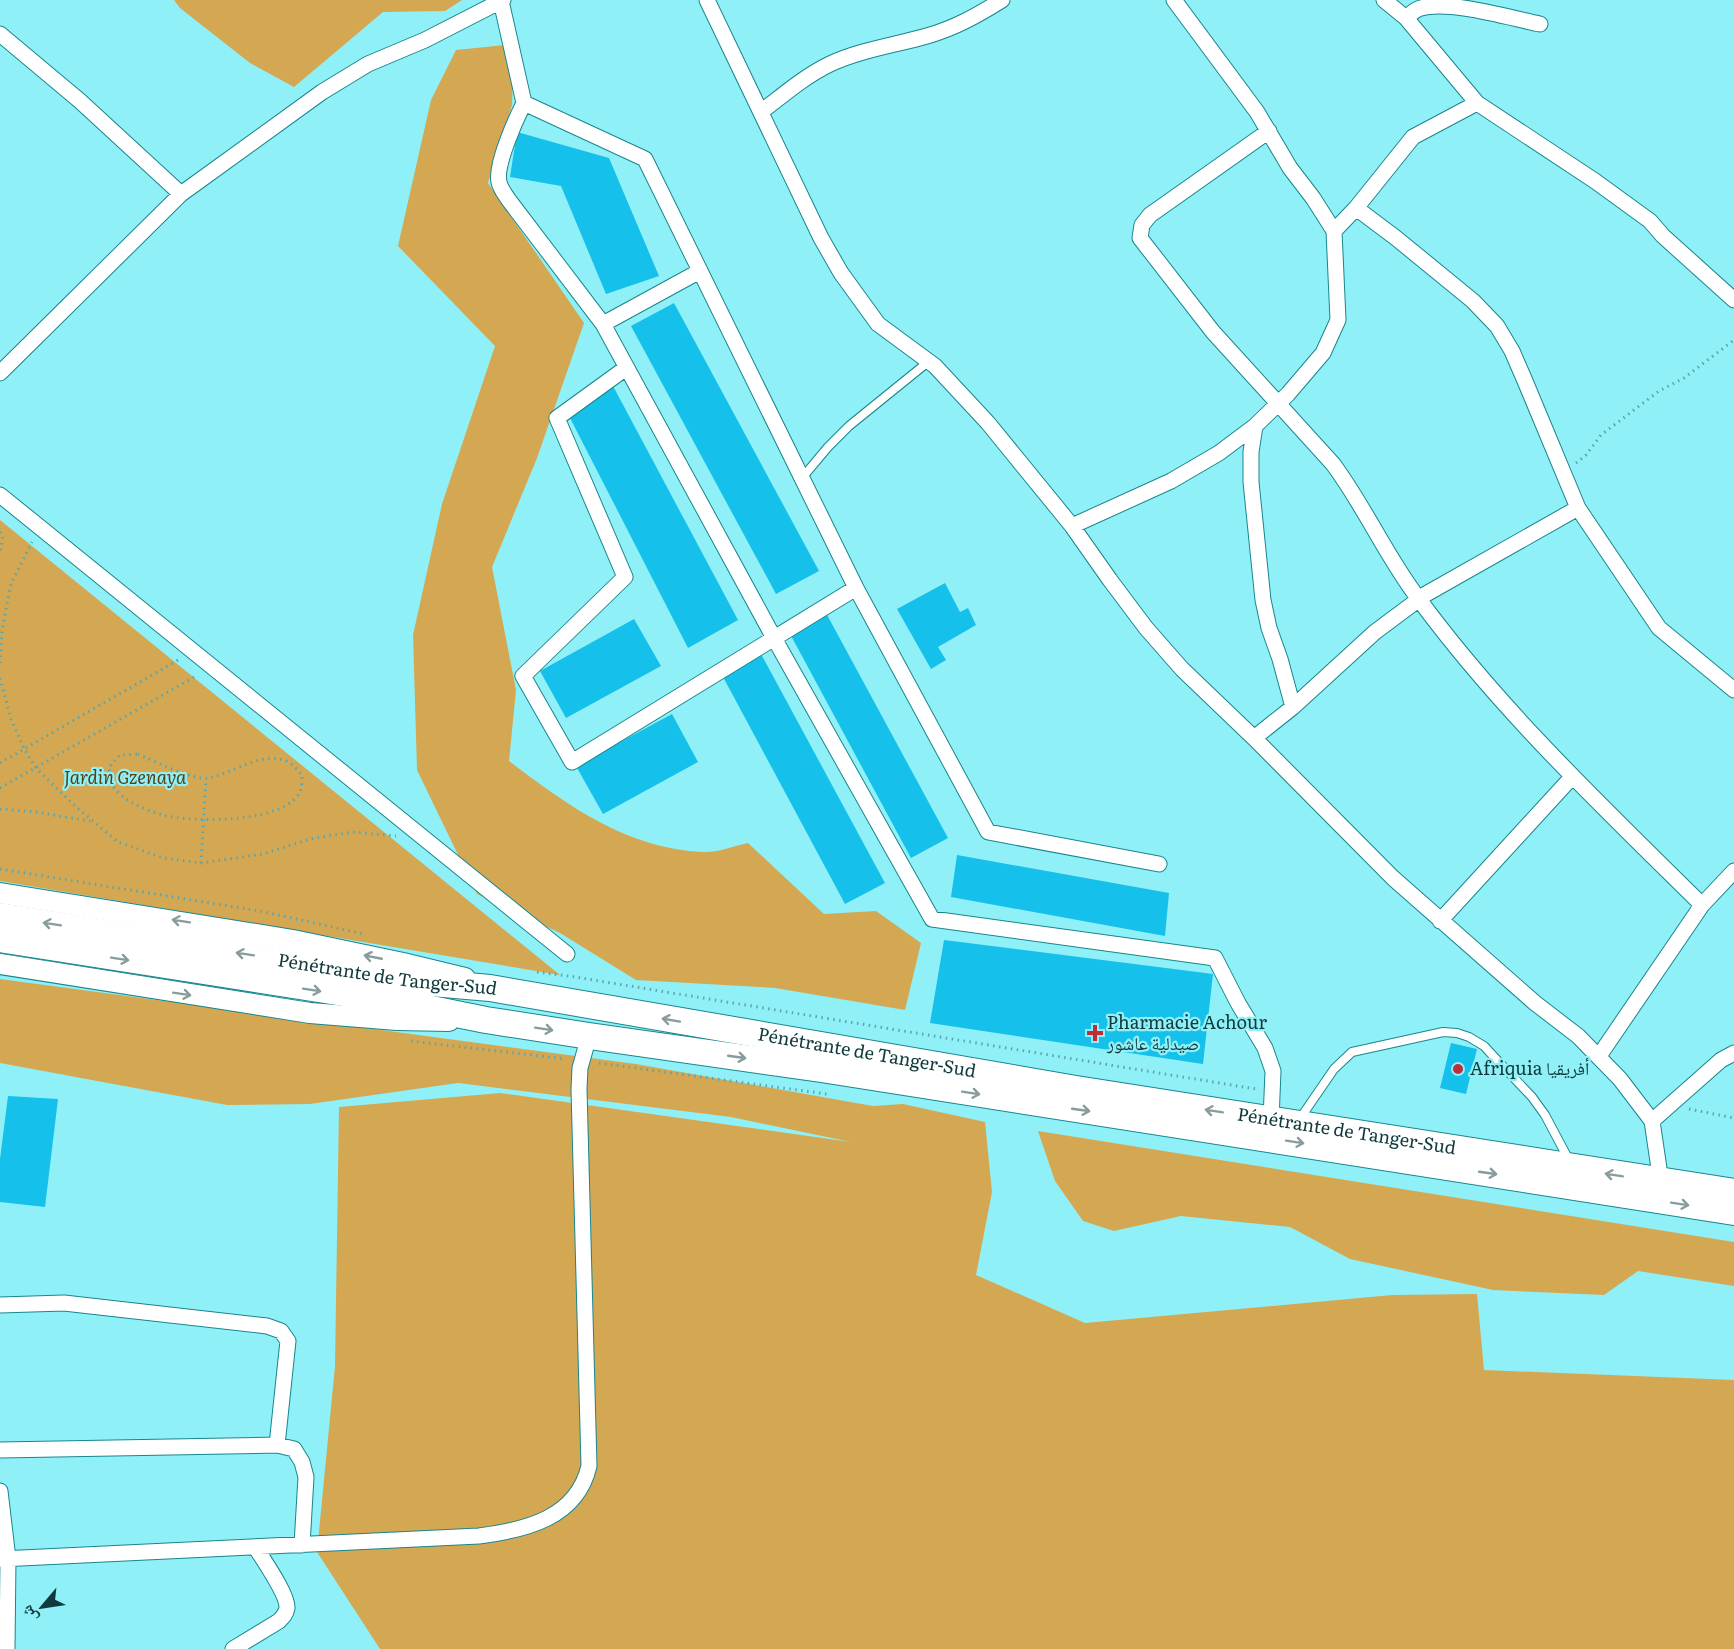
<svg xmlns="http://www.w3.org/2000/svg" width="1734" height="1649" viewBox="0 0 1734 1649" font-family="Literata,'Noto Naskh Arabic',serif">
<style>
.green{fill:#d4a852}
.building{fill:#15c0eb}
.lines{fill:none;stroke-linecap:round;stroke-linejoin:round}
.service-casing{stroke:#18868d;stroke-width:10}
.minor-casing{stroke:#18868d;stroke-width:17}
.tertiary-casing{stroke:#18868d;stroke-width:22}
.trunk-casing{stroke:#18868d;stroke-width:28}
.path{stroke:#5ca5ab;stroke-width:3;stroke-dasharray:1.5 4.5;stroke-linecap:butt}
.service{stroke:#fff;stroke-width:8}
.minor{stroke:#fff;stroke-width:15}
.tertiary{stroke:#fff;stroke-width:20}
.trunk{stroke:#fff;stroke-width:26}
.oneway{stroke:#889c9e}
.poi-dot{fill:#be2e3a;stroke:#90f0f7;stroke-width:2}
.labels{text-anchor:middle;stroke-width:4.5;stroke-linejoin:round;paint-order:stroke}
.park-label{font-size:18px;font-style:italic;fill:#564115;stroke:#90f0f7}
.street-label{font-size:18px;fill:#103a3d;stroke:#90f0f7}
.poi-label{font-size:18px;fill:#103a3d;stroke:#90f0f7;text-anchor:start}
</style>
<rect width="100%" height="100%" fill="#90f0f7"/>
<path class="green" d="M174,0H462L445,11L383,12L294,87L250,63L180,8Z
M514,44L512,105L488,183L584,323L537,458L492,567L516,690L509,761C567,805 627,849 703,852C717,853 734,846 748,843L824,914L876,911L921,943L905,1010L775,988L636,980L560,933L477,894L417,770L413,635L442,504L495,346L398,246L431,100L456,50Z
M0,520L560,975L0,881Z
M0,979L636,1064L873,1106L903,1104L985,1122L992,1192L976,1275L1085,1323L1392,1295L1477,1294L1484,1370L1734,1380V1649H380L317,1552L335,1366L339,1107L500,1093L851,1142L731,1117L458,1083L310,1104L227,1105L0,1063Z
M1038,1131L1734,1242V1286L1638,1271L1604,1295L1493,1290L1350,1259L1290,1227L1181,1216L1114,1231L1083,1221L1055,1181Z"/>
<path class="building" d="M517,132L609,158L659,276L606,294L561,186L510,177Z
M674,303L819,571L776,594L631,326Z
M613,386L738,620L688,648L568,414Z
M945,583L960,612L968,608L976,625L938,647L946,660L931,669L897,609Z
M826,613L948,838L911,858L789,632Z
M634,619L661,666L566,718L540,671Z
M761,654L885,883L845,904L722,675Z
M672,714L698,762L603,814L576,766Z
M957,855L1169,893L1165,936L951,897Z
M944,940L1213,974L1203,1064L930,1023Z
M1451,1043L1477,1049L1466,1094L1440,1088Z
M8,1096L58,1099L45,1207L0,1202V1159Z"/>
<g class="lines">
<defs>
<path id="service" d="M802,478L828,447L849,426L928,362
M1299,1120L1334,1069L1352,1052L1443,1032L1457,1033L1469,1037L1484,1046L1497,1060L1532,1097L1545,1115L1570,1162"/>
<path id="minor" d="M707,0L821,238L841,273L878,324L935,366L988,423L1072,526L1110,580L1146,628L1182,669L1254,738L1393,878L1535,1003L1578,1036L1620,1079L1652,1121L1661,1182
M1174,0L1257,112L1290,168L1313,198L1334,231L1338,320L1323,353L1288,394L1255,426L1251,452V482L1263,600L1269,628L1280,659L1293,707
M1384,0L1406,18L1477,103L1595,181L1650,221L1663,236L1734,300
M501,1L524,103L645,159L856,588L988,832L1159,864
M1406,18C1411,14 1415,9 1421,8C1450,0 1510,18 1540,24
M0,34L80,101L181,194
M524,103C516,119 495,165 499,182C500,188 505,194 508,199L603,324
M761,112C783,95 805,76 830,64C860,50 895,45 927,36C955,28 978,15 1002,0
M1269,131L1150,215L1142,225L1140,238L1213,332L1333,464C1365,507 1386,556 1418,598C1501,711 1603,807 1702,905L1599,1056
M1356,208L1396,238L1473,301L1497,326L1512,351L1525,381L1578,508L1659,628L1734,690
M1334,231L1356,208L1413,137L1477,103
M700,271L603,324L774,638L932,919L1215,958L1238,1003L1265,1048L1273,1071L1271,1120
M626,368L557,418L625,577L523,676L572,762L856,588
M0,373L181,194L322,92L368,64L425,40L503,0
M0,495L567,954
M1072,526L1171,481L1219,453L1255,426
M1254,738L1293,707L1375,632L1426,594L1578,508
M1702,905L1734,871
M1440,921L1572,777
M1652,1121L1721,1060L1734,1053
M0,1305L64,1303L267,1326L281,1331L288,1341L277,1445
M0,1450L277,1445L294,1449L302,1462L306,1477L302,1545
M0,1491L8,1559L7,1649
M0,1559L479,1536C526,1530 577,1518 589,1466L579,1089L580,1068L589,1036
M233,1649L279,1621C283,1617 286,1614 287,1608C288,1595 264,1561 256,1548"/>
<path id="tertiary" d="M0,893L293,940L403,963L465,978
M0,964L310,1013L397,1020L449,1021"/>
<g id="trunk">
<path id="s1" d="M0,916L409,981L490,988L1076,1089L1734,1192"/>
<path d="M0,939L382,999L486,1020L589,1036L821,1069L1734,1212"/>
</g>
</defs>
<use href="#service" class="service-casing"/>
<use href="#minor" class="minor-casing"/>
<use href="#tertiary" class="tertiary-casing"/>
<use href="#trunk" class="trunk-casing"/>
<path class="path" d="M1576,463L1586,455L1601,435L1659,391L1684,378L1734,340
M0,532L3,536L0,554
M0,663L2,630L11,584L32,542
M0,678L11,719L24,749L36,768L75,806L118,842L163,858L201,863L263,854L310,839L353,832L396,836
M138,754C151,760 195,781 208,778C233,774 263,749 288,762C294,765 298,771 302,775C302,779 302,785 301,789C290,824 192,823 163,815C146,810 127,803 115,789C110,784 110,774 109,767L120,755Z
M0,763L178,660
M0,788L196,676
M0,809L36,812L90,821
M201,863L206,779
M0,869L260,911L364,934
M537,972L569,976L1256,1089
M411,1041L566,1059
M599,1063L827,1094
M1689,1109L1734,1118"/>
<use href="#service" class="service"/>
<use href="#minor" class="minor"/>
<use href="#tertiary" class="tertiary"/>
<use href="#trunk" class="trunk"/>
</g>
<defs><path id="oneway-shaft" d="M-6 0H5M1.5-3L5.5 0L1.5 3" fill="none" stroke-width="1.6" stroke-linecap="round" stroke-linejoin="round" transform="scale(1.5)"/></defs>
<g class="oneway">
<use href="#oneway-shaft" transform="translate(181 921) rotate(-171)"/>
<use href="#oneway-shaft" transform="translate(52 924) rotate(-171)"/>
<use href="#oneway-shaft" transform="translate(245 954) rotate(-171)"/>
<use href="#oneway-shaft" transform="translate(373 957) rotate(-169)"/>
<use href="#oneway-shaft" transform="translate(120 959) rotate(9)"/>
<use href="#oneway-shaft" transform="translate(312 990) rotate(9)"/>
<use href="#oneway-shaft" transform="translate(182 994) rotate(9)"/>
<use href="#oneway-shaft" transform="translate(671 1020) rotate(-170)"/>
<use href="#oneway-shaft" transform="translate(544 1029) rotate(9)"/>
<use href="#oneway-shaft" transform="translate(737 1057) rotate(8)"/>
<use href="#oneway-shaft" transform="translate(971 1093) rotate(9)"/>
<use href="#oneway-shaft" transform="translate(1081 1110) rotate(8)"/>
<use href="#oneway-shaft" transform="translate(1214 1111) rotate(-171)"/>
<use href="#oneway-shaft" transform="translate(1295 1142) rotate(9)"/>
<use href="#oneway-shaft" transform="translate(1488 1173) rotate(8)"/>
<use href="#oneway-shaft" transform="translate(1614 1175) rotate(-171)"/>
<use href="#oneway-shaft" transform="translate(1680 1204) rotate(9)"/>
</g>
<g class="poi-dot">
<path d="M1092 1024h6v6h6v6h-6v6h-6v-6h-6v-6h6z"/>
<circle cx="1458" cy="1069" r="6"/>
</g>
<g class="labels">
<g class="park-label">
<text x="125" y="784">Jardin Gzenaya</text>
</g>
<g class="street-label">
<text dy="6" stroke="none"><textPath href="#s1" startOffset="392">Pénétrante de Tanger-Sud</textPath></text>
<text dy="6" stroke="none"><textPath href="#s1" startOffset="878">Pénétrante de Tanger-Sud</textPath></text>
<text dy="6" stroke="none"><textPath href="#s1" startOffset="1364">Pénétrante de Tanger-Sud</textPath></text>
</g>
<g class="poi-label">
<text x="1107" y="1029">Pharmacie Achour<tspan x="1107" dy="21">صيدلية عاشور</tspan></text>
<text x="1470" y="1075">Afriquia أفريقيا</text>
</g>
</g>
<g transform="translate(42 1607) rotate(241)" stroke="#90f0f7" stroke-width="4.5" paint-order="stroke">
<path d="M0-4.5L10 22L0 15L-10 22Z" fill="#103a3d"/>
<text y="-9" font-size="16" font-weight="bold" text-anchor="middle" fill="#103a3d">ش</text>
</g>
</svg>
